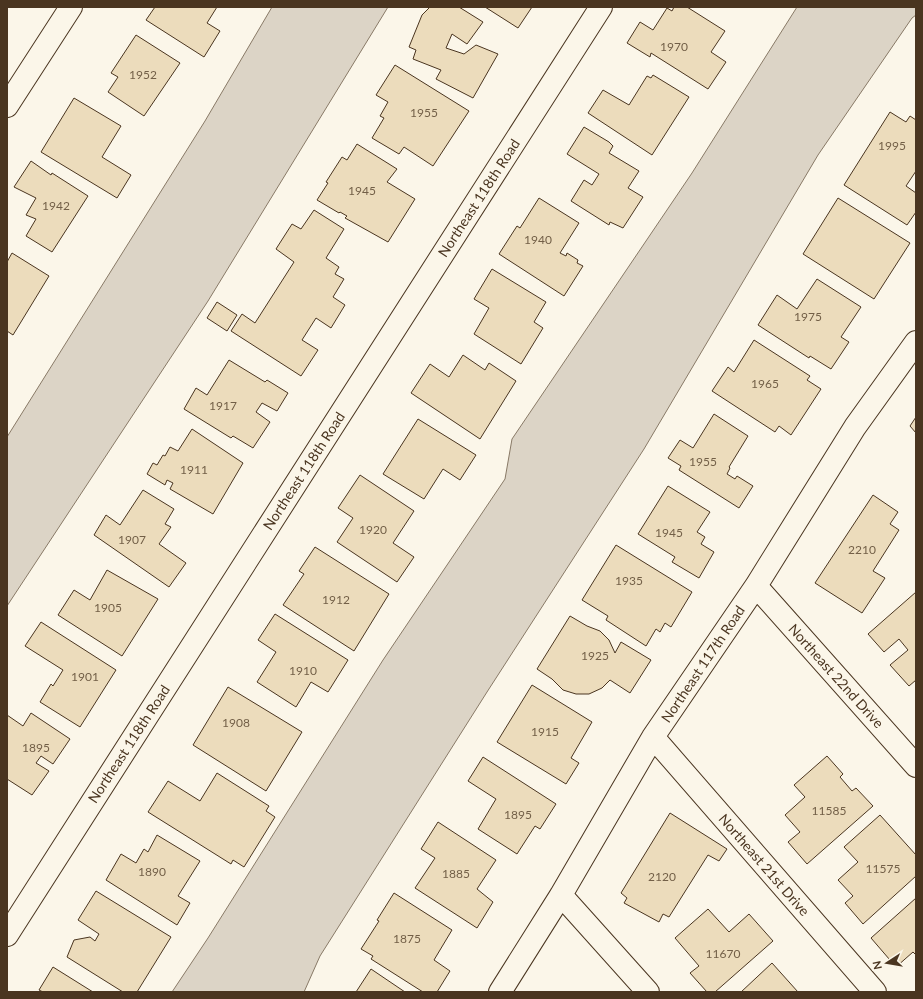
<svg xmlns="http://www.w3.org/2000/svg" width="923" height="999" viewBox="0 0 923 999" font-family="Lato,sans-serif">
<style>
.water{fill:#dcd4c6;stroke:#887966}
.building{fill:#ecdcbc;stroke:#4a3520}
.lines{fill:none;stroke-linecap:round;stroke-linejoin:round}
.minor-casing{stroke:#4a3520;stroke-width:24}
.minor{stroke:#fbf6e9;stroke-width:22}
.labels{text-anchor:middle;stroke-width:3;stroke-linejoin:round;paint-order:stroke}
.number-label{font-size:12px;fill:#725f47}
.street-label{font-size:14px;fill:#4a3520;stroke:#fbf6e9}
</style>
<rect width="100%" height="100%" fill="#fbf6e9"/>
<path class="water" d="M272,7H388L208,301L7,606V437L205,121Z
M797,7H916V15L912,18L818,155L644,449L487,692L320,956L304,992H172L208,938L383,660L505,479L512,439L692,173Z"/>
<path class="building" d="M155,7H217L207,23L220,31L204,57L146,20Z
M430,7H459L483,22L467,44L452,34L446,48L464,54L476,45L498,54L473,98L436,79L441,70L413,59L416,50L409,47L422,15Z
M485,7H532L518,28Z
M674,7H687L725,31L711,52L726,62L708,89L651,53L650,57L627,43L640,22L653,30L667,8L672,11Z
M136,35L180,63L144,116L108,92L118,77L111,73Z
M395,65L469,111L433,166L404,147L399,154L372,138L384,118L380,116L388,102L376,95Z
M653,75L689,97L652,155L588,113L603,90L629,105L647,76L651,78Z
M74,98L121,126L102,157L131,175L117,198L41,152Z
M890,112L906,122L910,116L916,120V171L906,186L916,193V212L907,225L844,185Z
M584,127L609,142L613,146L609,153L639,171L628,188L643,197L623,228L610,222L609,225L571,201L584,180L592,185L599,174L567,154Z
M357,144L397,169L387,182L415,199L388,242L345,218L347,216L340,212L339,213L317,200L328,183L326,182L342,157L347,160Z
M31,161L51,175L52,173L88,196L52,252L26,236L36,219L26,215L36,198L14,187Z
M539,198L579,223L560,253L566,256L567,253L578,260L577,263L583,266L564,296L499,254L517,226L520,228Z
M838,198L910,243L874,299L803,254Z
M314,210L344,229L326,258L339,267L335,274L344,279L333,297L345,305L331,328L316,318L302,340L318,350L301,376L231,331L242,314L255,323L294,262L276,249L292,224L301,229Z
M12,253L49,276L13,335L7,331V262Z
M492,269L546,302L534,322L543,328L521,364L474,334L489,308L474,299Z
M817,279L861,307L841,337L849,342L831,369L810,356L809,358L758,325L777,295L797,309Z
M217,302L237,315L227,331L207,318Z
M754,340L810,376L807,380L821,389L791,435L779,426L775,432L712,391L728,367L734,372Z
M463,355L485,370L489,363L516,381L480,439L411,393L430,364L449,377Z
M229,360L265,382L267,380L288,393L277,411L262,403L256,412L270,422L253,448L233,436L231,438L184,409L196,388L207,395Z
M714,414L748,436L729,467L730,468L727,474L735,479L737,476L753,486L739,508L679,470L681,466L668,458L680,440L693,448Z
M916,417V433L910,426Z
M418,419L476,455L460,480L443,469L424,499L383,474Z
M192,429L243,463L213,514L170,489L173,483L167,480L165,485L147,474L153,463L157,465L163,455L165,456L170,447L178,451Z
M360,475L414,511L393,543L414,557L397,582L337,542L353,518L338,508Z
M668,486L710,512L697,532L705,537L701,544L714,552L699,578L672,562L675,557L638,534Z
M143,490L174,509L165,524L171,527L159,544L186,563L169,587L94,535L106,515L120,525Z
M873,495L898,512L890,524L899,530L873,571L885,578L862,613L815,583Z
M616,545L692,592L671,627L665,623L660,632L656,629L646,646L606,620L608,616L582,600Z
M315,547L389,594L354,651L283,605L304,574L299,571Z
M107,570L158,599L122,656L58,615L74,590L90,600Z
M916,592V680L909,686L890,665L908,650L899,639L884,652L868,634Z
M275,614L348,660L328,692L311,682L296,707L257,682L276,652L258,640Z
M570,616L587,626L600,631L609,640L615,653L621,642L651,660L630,693L610,680L602,688L589,694H576L563,690L552,679L537,669Z
M41,622L116,670L80,727L40,702L51,684L53,686L63,670L25,646Z
M532,685L592,722L571,758L579,763L566,784L497,742Z
M228,687L302,732L266,791L193,745Z
M31,713L70,739L53,764L41,756L36,763L49,771L32,795L7,779V715L23,726Z
M827,756L843,774L840,777L852,791L856,788L873,806L807,864L788,842L800,832L785,815L805,797L794,785Z
M483,757L556,804L540,829L535,826L517,854L478,829L496,799L468,781Z
M217,773L269,806L266,811L275,817L244,867L233,860L231,864L148,812L168,781L200,801Z
M670,813L727,849L719,861L708,855L669,917L663,914L659,922L624,903L627,898L621,893Z
M880,815L916,855V876L863,924L845,903L853,896L838,880L858,862L844,847Z
M438,822L496,860L477,889L493,902L477,928L415,888L435,858L421,849Z
M157,835L200,861L178,896L190,903L177,925L106,880L121,854L136,863L144,849L148,852Z
M96,891L171,937L137,992H123L67,957L74,940L90,937L95,941L99,934L78,920Z
M394,893L452,930L434,960L450,971L437,992H423L371,959L373,956L361,949L379,921L377,920Z
M916,898V955L913,952L896,967L871,938Z
M708,909L729,932L749,914L773,941L715,992H707L690,973L699,966L675,938Z
M772,963L798,992H741Z
M53,967L93,992H43L39,990Z
M371,969L405,992H356Z"/>
<g class="lines">
<defs>
<path id="minor" d="M7,106L71,7
M756,586L916,766
M653,737L875,992
M561,895L648,992
M7,935L601,7
M500,992L561,895L653,737L756,586L855,427L916,342"/>
</defs>
<use href="#minor" class="minor-casing"/>
<use href="#minor" class="minor"/>
</g>
<g class="labels">
<g class="number-label">
<text x="674" y="51">1970</text>
<text x="143" y="79">1952</text>
<text x="424" y="117">1955</text>
<text x="892" y="150">1995</text>
<text x="362" y="195">1945</text>
<text x="56" y="210">1942</text>
<text x="538" y="244">1940</text>
<text x="808" y="321">1975</text>
<text x="765" y="388">1965</text>
<text x="223" y="410">1917</text>
<text x="703" y="466">1955</text>
<text x="194" y="474">1911</text>
<text x="373" y="534">1920</text>
<text x="669" y="537">1945</text>
<text x="132" y="544">1907</text>
<text x="862" y="554">2210</text>
<text x="629" y="585">1935</text>
<text x="336" y="604">1912</text>
<text x="108" y="612">1905</text>
<text x="595" y="660">1925</text>
<text x="303" y="675">1910</text>
<text x="85" y="681">1901</text>
<text x="236" y="727">1908</text>
<text x="545" y="736">1915</text>
<text x="36" y="752">1895</text>
<text x="829" y="815">11585</text>
<text x="518" y="819">1895</text>
<text x="883" y="873">11575</text>
<text x="152" y="876">1890</text>
<text x="456" y="878">1885</text>
<text x="662" y="881">2120</text>
<text x="407" y="943">1875</text>
<text x="723" y="958">11670</text>
</g>
<g class="street-label">
<text transform="translate(479 198) rotate(-57)" y="5">Northeast 118th Road</text>
<text transform="translate(304 471) rotate(-57)" y="5">Northeast 118th Road</text>
<text transform="translate(703 664) rotate(-56)" y="5">Northeast 117th Road</text>
<text transform="translate(836 676) rotate(48)" y="5">Northeast 22nd Drive</text>
<text transform="translate(129 744) rotate(-57)" y="5">Northeast 118th Road</text>
<text transform="translate(764 865) rotate(49)" y="5">Northeast 21st Drive</text>
</g>
</g>
<rect width="923" height="999" fill="none" stroke="#4a3520" stroke-width="16"/>
<g transform="translate(887 963) rotate(258)" stroke="#fbf6e9" stroke-width="3" paint-order="stroke">
<path d="M0-3L7 15L0 10L-7 15Z" fill="#4a3520"/>
<text y="-6" font-size="11" font-weight="bold" text-anchor="middle" fill="#4a3520">N</text>
</g>
</svg>
